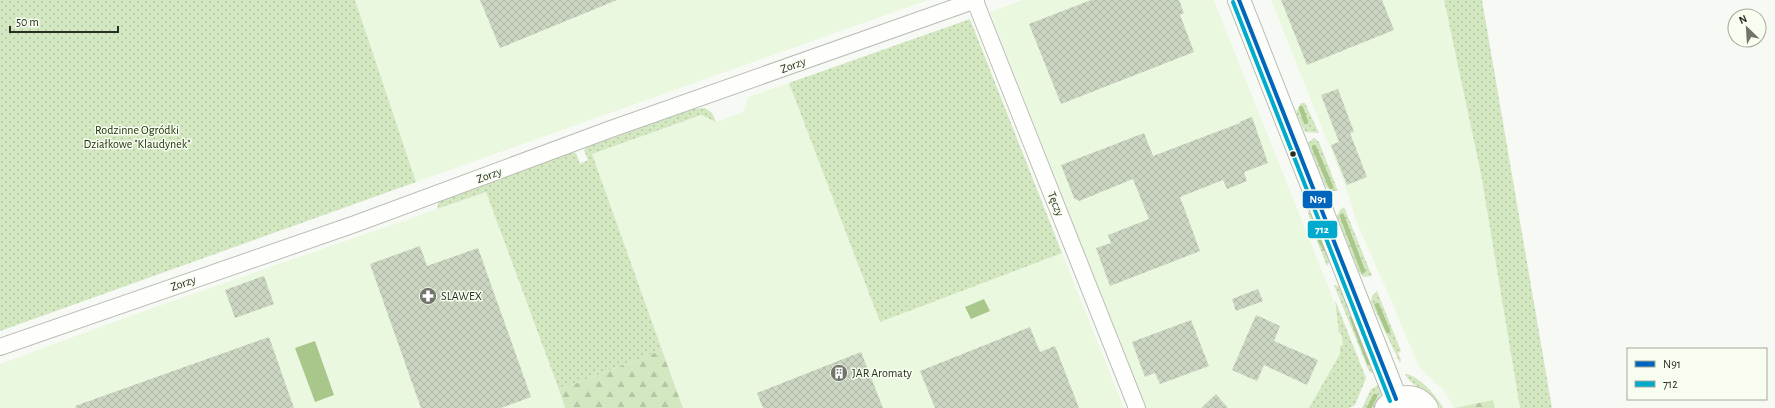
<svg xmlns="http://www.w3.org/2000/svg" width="1775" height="408" viewBox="0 0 1775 408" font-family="'Alegreya Sans',sans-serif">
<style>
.built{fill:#ebf8e0}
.grass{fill:url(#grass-dots)}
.forest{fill:url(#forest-firs)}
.water{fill:#a9c68b}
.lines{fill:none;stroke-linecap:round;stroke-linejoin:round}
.stream{stroke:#a9c68b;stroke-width:4.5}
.building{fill:url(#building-cross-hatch)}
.street-casing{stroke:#b9beb5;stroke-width:18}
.secondary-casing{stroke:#b9beb5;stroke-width:24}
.street{stroke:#fefefd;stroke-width:16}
.secondary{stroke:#fefefd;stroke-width:22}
.bus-1-casing{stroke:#f7fef0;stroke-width:7}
.bus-2-casing{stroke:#f7fef0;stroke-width:7}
.bus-1{stroke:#0065bd;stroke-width:4}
.bus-2{stroke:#00a9ce;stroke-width:4}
.bus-dot{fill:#272d21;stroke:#f7fef0;stroke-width:1.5}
.labels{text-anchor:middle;stroke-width:3;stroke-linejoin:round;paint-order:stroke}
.street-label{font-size:12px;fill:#272d21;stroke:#f7fef0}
.park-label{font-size:12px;fill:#21310e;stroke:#f7fef0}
.poi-label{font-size:12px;fill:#272d21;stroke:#f7fef0;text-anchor:start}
.line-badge{stroke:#f7fef0;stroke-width:1.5}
.badge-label{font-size:11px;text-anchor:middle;font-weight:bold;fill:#fff}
</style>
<defs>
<pattern id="grass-dots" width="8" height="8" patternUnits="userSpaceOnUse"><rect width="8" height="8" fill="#d3e7c1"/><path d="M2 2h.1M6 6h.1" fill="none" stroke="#b5c6a6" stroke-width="1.8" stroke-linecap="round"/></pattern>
<pattern id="forest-firs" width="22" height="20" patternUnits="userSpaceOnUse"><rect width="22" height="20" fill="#d3e7c1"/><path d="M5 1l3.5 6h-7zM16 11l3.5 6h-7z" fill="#b5c6a6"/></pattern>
<pattern id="building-cross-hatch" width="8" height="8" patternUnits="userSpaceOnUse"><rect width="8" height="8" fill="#cbd5c1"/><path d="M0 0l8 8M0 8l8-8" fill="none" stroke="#aeb7a6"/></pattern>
</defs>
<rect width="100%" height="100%" fill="#f7faf4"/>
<path class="built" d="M355,0H928L416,182Z
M1023,0H1214L1365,379L1346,408H1145L990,12Z
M1271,0H1444L1481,174L1520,408H1495L1493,401L1454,408L1444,391L1419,367L1390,298L1356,221L1347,191Z
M789,83L880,322L1062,253L1124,408H683L592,154L701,115L716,122L743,112L748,97Z
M486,192L565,408H0V364L138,313Z"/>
<path class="grass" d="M0,0H355L416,182L0,331Z
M1444,0H1482L1552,408H1520L1481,174Z
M970,19L1062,253L880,322L789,83Z
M1301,103H1305L1319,133L1305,132L1296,112Z
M705,108L712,113L716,122L701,115L592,154L662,350L559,390L486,192L437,209L439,201L443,198L571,152L576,153L580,164L588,160L584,150L587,147L694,109Z
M1314,138L1319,142L1338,191H1332L1326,187L1308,143Z
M1344,207L1372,276L1364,277L1359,272L1337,216L1340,210Z
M1307,209L1324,234L1330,261L1327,266L1314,234Z
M1334,285L1341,287L1375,373H1371L1368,369Z
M1377,291L1401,351L1398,353L1401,360L1400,363L1371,302L1372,296Z
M1335,300L1366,378L1355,405L1349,408H1309L1340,354V346L1343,345L1341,333H1339Z
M1405,374C1417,374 1438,397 1443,408H1440C1432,391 1413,389 1405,374Z
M1380,384L1381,394L1375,408H1362L1371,389Z"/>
<path class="forest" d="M662,350L683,408H565L559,390Z
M1493,400L1495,408H1455Z"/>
<path class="water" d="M984,299L990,311L971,319L965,307Z
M315,341L334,395L315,402L295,348Z"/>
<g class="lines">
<path class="stream" d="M1301,108L1306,122
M1314,147L1331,187
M1342,216L1363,271
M1319,238L1325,249
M1377,305L1388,331
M1352,318L1369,363
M1369,408L1375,396"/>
</g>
<path class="building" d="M480,0H617L500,48Z
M1091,0H1179L1184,13L1180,15L1194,52L1061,104L1029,24Z
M1281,0H1382L1394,30L1307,65Z
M1338,89L1354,132L1350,133L1367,177L1347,185L1331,145L1339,142L1321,95Z
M1252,117L1268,163L1244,172L1247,181L1227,189L1223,180L1180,197L1200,251L1110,286L1096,248L1111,243L1108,235L1149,219L1133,179L1079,201L1074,198L1061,165L1144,133L1153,156L1240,123L1239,122Z
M420,246L427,266L478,248L531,397L501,408H421L370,264Z
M264,276L274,304L235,318L225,290Z
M1258,289L1263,301L1236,311L1232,299Z
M1256,315L1280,326L1274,341L1318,360L1307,385L1264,365L1257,381L1232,370Z
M1191,320L1209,366L1160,384L1155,373L1145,377L1132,342Z
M1030,327L1040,352L1055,346L1079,408H935L920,371Z
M269,337L294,408H76L75,406Z
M861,352L883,408H763L757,393Z
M1216,394L1228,408H1201Z"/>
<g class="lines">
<defs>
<path id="street" d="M975,1L1137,408
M0,347L355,224L611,129L976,0"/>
<path id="secondary" d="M1239,0L1396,399
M1386,408C1397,394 1416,393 1427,408"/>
</defs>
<use href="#street" class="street-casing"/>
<use href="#secondary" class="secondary-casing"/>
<use href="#street" class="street"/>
<use href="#secondary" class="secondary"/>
<defs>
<path id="bus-1" d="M1239,0L1396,399"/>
<path id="bus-2" d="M1233,2L1390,401"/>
</defs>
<use href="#bus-1" class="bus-1-casing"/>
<use href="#bus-2" class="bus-2-casing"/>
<use href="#bus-1" class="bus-1"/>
<use href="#bus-2" class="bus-2"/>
</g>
<defs>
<symbol id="pharmacy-disc" viewBox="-11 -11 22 22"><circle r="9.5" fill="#70756b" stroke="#f7fef0"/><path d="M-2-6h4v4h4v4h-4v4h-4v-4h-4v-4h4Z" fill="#fff"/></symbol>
<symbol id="building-disc" viewBox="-11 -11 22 22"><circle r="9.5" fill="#70756b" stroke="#f7fef0"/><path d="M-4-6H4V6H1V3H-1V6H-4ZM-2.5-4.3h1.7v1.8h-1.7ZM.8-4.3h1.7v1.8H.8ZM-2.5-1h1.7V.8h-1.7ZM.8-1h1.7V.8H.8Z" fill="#fff"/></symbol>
</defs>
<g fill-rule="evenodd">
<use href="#pharmacy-disc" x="418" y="286" width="20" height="20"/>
<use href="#building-disc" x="829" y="363" width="20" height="20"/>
</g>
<circle class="bus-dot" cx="1293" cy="154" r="3.5"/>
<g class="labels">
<g class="street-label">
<text transform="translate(793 65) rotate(-20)" y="4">Zorzy</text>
<text transform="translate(489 175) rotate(-20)" y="4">Zorzy</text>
<text transform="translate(1056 204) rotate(68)" y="4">Tęczy</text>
<text transform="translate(183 283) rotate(-19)" y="4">Zorzy</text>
</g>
<g class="park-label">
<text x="137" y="134">Rodzinne Ogródki<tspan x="137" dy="14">Działkowe "Klaudynek"</tspan></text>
</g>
<g class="poi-label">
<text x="441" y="300">SLAWEX</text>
<text x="852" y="377">JAR Aromaty</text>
</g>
</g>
<g class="line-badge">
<rect x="1302" y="190" width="31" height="19" rx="4" fill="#0065bd"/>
<rect x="1307" y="220" width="31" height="19" rx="4" fill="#00a9ce"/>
</g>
<g class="badge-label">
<text x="1318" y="203">N91</text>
<text x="1322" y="233">712</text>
</g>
<rect x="1627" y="348" width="140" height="52" fill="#f7fef0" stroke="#a4aa9d"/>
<rect x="1635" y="361" width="20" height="6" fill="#0065bd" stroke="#a4aa9d"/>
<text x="1663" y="368" font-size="12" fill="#272d21">N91</text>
<rect x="1635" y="381" width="20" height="6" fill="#00a9ce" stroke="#a4aa9d"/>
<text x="1663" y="388" font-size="12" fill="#272d21">712</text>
<g transform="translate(1747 28) rotate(335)"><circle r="19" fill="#f7fef0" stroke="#a4aa9d"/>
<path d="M0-3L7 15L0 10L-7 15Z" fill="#70756b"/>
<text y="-6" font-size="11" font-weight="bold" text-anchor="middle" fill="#272d21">N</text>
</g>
<path d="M10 26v6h108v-6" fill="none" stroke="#272d21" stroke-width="2"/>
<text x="16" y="26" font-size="12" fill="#272d21" stroke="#f7fef0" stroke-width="3" paint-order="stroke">50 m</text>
</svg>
